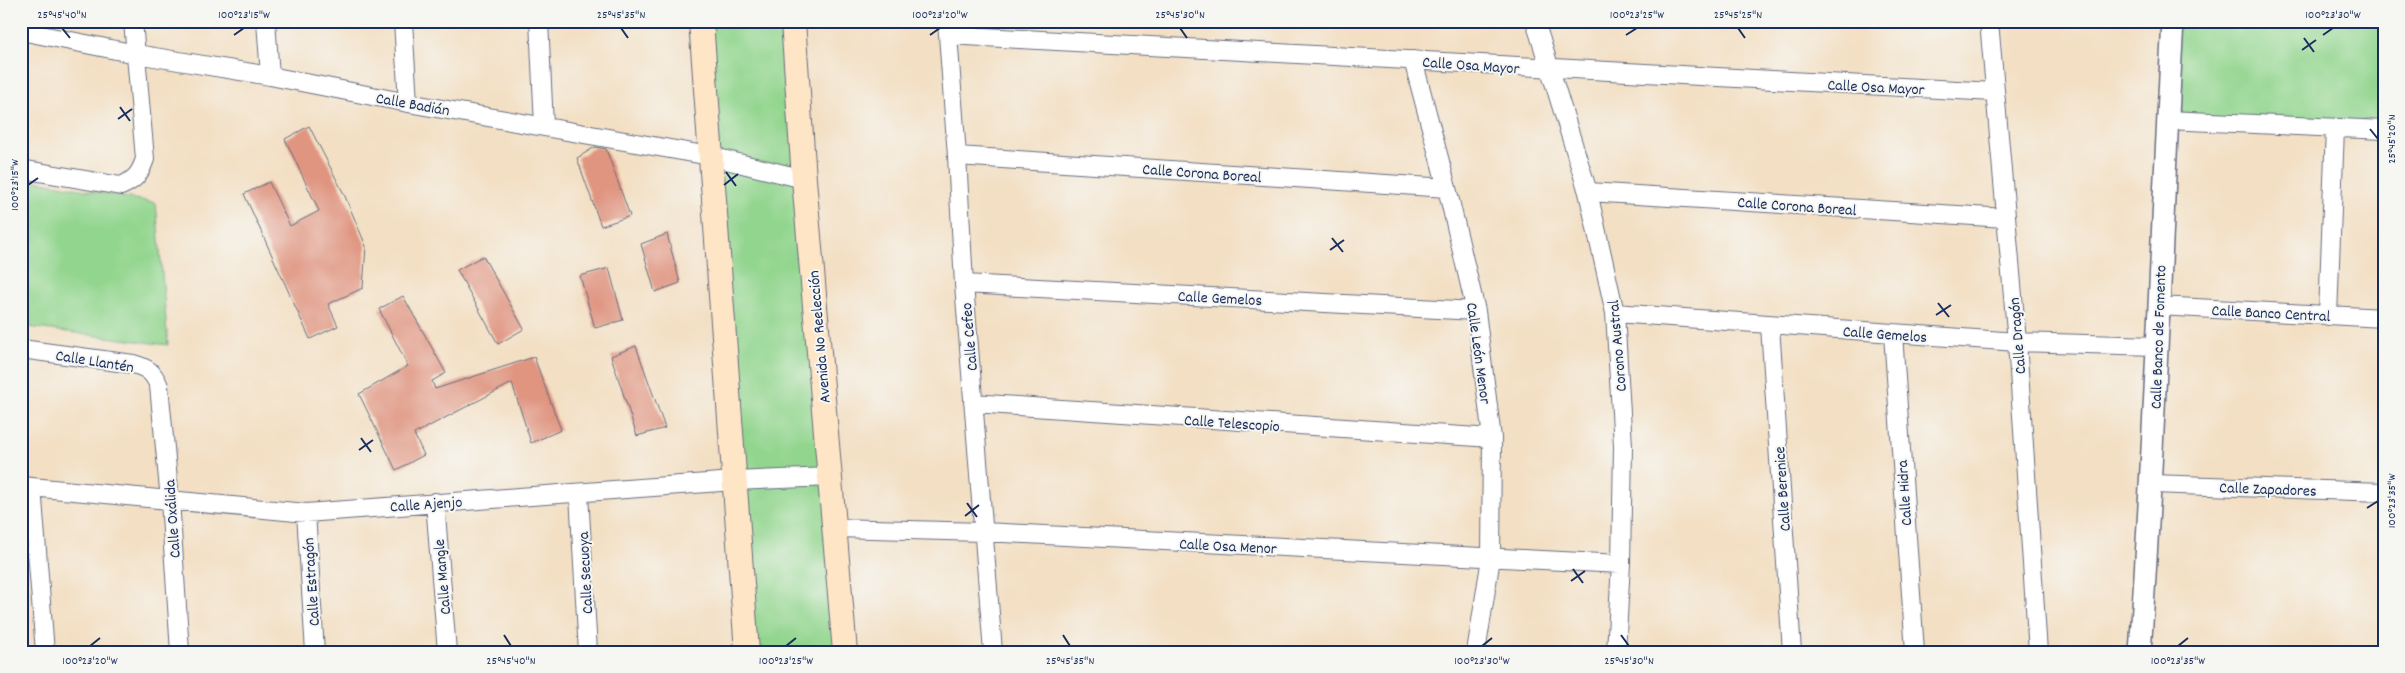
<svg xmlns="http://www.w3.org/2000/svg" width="2405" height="673" viewBox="0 0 2405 673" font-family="Dekko,sans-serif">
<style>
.green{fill:#92d58e;stroke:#568276}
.building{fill:#e09581}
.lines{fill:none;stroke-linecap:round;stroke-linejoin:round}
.minor-casing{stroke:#676d81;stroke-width:20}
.tertiary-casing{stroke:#676d81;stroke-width:24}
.secondary-casing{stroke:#676d81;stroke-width:26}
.minor{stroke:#fff;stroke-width:18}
.tertiary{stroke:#fff;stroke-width:21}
.secondary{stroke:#fee5c5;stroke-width:24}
.ticks{fill:none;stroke:#1b2f5e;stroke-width:2}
.labels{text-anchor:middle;stroke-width:4;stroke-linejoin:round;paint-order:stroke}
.street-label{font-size:16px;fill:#1b2f5e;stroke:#f6f6f2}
.neatline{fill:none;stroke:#1b2f5e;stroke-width:2}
.ticks-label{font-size:12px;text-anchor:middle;fill:#1b2f5e}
</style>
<rect width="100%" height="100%" fill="#f6f6f2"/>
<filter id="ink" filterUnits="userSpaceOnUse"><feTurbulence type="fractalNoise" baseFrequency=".02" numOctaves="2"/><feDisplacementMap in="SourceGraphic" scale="10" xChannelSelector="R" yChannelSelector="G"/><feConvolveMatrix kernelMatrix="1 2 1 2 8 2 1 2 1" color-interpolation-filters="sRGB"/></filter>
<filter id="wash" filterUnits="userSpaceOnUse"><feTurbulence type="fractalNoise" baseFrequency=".0096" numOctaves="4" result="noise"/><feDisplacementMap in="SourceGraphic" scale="20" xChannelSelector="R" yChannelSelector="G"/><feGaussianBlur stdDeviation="1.12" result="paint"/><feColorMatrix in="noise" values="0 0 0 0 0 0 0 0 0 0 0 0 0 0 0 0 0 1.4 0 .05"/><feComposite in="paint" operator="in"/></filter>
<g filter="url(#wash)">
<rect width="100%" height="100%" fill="#f3dfc3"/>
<path class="green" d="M702,21H793L847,652H746Z
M2173,21H2384V130L2167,120Z
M21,178L156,203L168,345L21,326Z"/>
<g id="blocks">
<path class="building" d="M309,126L344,194L366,246L363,288L328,304L338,326L310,339L244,194L269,182L290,226L319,211L285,139Z
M595,147L606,149L630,216L601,226L577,158Z
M667,234L680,283L655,292L641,244Z
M483,256L524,329L498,344L457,270Z
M609,268L623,320L595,328L580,276Z
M403,296L446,373L432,381L435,389L534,357L561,430L531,443L512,383L414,434L424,455L396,470L359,394L408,366L379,309Z
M636,346L665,428L637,436L611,356Z"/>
</g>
</g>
<g filter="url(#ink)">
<use href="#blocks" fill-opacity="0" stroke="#676d81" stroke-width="1"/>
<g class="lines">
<defs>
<path id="minor" d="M266,21L270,76
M403,21L408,103
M539,21L544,126
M947,21L957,156L964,284L993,652
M1535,21L1588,192L1615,313L1623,446L1621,564L1616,652
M1989,21L2017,342L2038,652
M21,31L136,54L270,76L408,103L710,156L804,179
M948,35L1994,92
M1413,60L1447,188L1476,311L1492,438L1491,558L1476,652
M2167,120L2384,130
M957,156L1447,188
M21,169L121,186C135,180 140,174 145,159L133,21
M1588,192L2006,218
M964,284L1476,311
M2158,306L2384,318
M1615,313L2017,342L2156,346
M2328,316L2335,128
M1770,326L1792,652
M1893,334L1915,652
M21,349L133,364C148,368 153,372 159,386L170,500L180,652
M973,403L1492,438
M2152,484L2384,492
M21,486L306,513L734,481L831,477
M32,487L45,652
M579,494L588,652
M435,502L447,652
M306,513L315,652
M835,528L983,532L1621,564"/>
<path id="tertiary" d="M2140,652C2155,442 2161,231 2173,21"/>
<path id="secondary" d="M701,21L747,652
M793,21L804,179L845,652"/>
</defs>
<use href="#minor" class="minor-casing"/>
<use href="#tertiary" class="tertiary-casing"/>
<use href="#secondary" class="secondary-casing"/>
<use href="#minor" class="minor"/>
<use href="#tertiary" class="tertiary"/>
<use href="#secondary" class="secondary"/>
</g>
</g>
<path class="ticks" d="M62,28L70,38M621,28L628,38M1180,28L1187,38M1738,28L1745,38M234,35L244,28M930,35L940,28M1626,35L1637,28M2323,35L2333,28M2304,38L2314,52M2302,50L2316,40M120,107L130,121M118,119L132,109M2370,129L2378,139M726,172L736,186M28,185L38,178M724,185L738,174M1332,238L1343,252M1330,250L1344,240M1938,303L1949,317M1936,315L1951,305M361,438L371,452M359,450L373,440M967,503L977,517M2367,508L2378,501M965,516L979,505M1573,569L1583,583M1571,581L1585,571M504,635L511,646M1063,635L1070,646M1621,635L1629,646M90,646L100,638M786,646L796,638M1482,646L1492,638M2178,646L2188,638"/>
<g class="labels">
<g class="street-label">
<text transform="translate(1471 64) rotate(4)" y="6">Calle Osa Mayor</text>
<text transform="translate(1876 86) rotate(3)" y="6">Calle Osa Mayor</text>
<text transform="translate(413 103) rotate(10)" y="6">Calle Badián</text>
<text transform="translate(1202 172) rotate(4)" y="6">Calle Corona Boreal</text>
<text transform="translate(1797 205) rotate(4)" y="6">Calle Corona Boreal</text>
<text transform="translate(1220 297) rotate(3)" y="6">Calle Gemelos</text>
<text transform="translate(2271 312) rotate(3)" y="6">Calle Banco Central</text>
<text transform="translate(1885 333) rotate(4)" y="6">Calle Gemelos</text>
<text transform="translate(2016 336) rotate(-95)" y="6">Calle Dragón</text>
<text transform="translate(818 337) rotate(-95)" y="6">Avenida No Reelección</text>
<text transform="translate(968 337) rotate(-95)" y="6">Calle Cefeo</text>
<text transform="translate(2157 337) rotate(-88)" y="6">Calle Banco de Fomento</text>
<text transform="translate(1616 346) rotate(-95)" y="6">Corono Austral</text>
<text transform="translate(1480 353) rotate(82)" y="6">Calle León Menor</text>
<text transform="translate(95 360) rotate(9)" y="6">Calle Llantén</text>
<text transform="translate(1232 422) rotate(4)" y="6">Calle Telescopio</text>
<text transform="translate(2268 488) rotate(2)" y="6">Calle Zapadores</text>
<text transform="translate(1781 489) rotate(-94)" y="6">Calle Berenice</text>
<text transform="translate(1903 493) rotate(-94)" y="6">Calle Hidra</text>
<text transform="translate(426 503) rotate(-4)" y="6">Calle Ajenjo</text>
<text transform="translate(171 519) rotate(-94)" y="6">Calle Oxálida</text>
<text transform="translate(1228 545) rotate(3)" y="6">Calle Osa Menor</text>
<text transform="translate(584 573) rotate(-93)" y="6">Calle Secuoya</text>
<text transform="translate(441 577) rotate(-95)" y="6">Calle Mangle</text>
<text transform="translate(310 582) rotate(-94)" y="6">Calle Estragón</text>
</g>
</g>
<rect width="2405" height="673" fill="none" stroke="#f6f6f2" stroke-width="55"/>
<rect x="28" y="28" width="2350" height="618" class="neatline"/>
<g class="ticks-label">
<text x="62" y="18">25°45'40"N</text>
<text x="244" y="18">100°23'15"W</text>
<text x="621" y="18">25°45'35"N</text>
<text x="940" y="18">100°23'20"W</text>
<text x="1180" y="18">25°45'30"N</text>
<text x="1637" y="18">100°23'25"W</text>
<text x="1738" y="18">25°45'25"N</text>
<text x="2333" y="18">100°23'30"W</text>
<text transform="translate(2391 139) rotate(-90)" y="4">25°45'20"N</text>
<text transform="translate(14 185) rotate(-90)" y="4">100°23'15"W</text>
<text transform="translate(2391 501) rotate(-90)" y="4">100°23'35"W</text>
<text x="90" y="664">100°23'20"W</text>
<text x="511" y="664">25°45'40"N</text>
<text x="786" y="664">100°23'25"W</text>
<text x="1070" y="664">25°45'35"N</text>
<text x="1482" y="664">100°23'30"W</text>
<text x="1629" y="664">25°45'30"N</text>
<text x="2178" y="664">100°23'35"W</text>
</g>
</svg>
